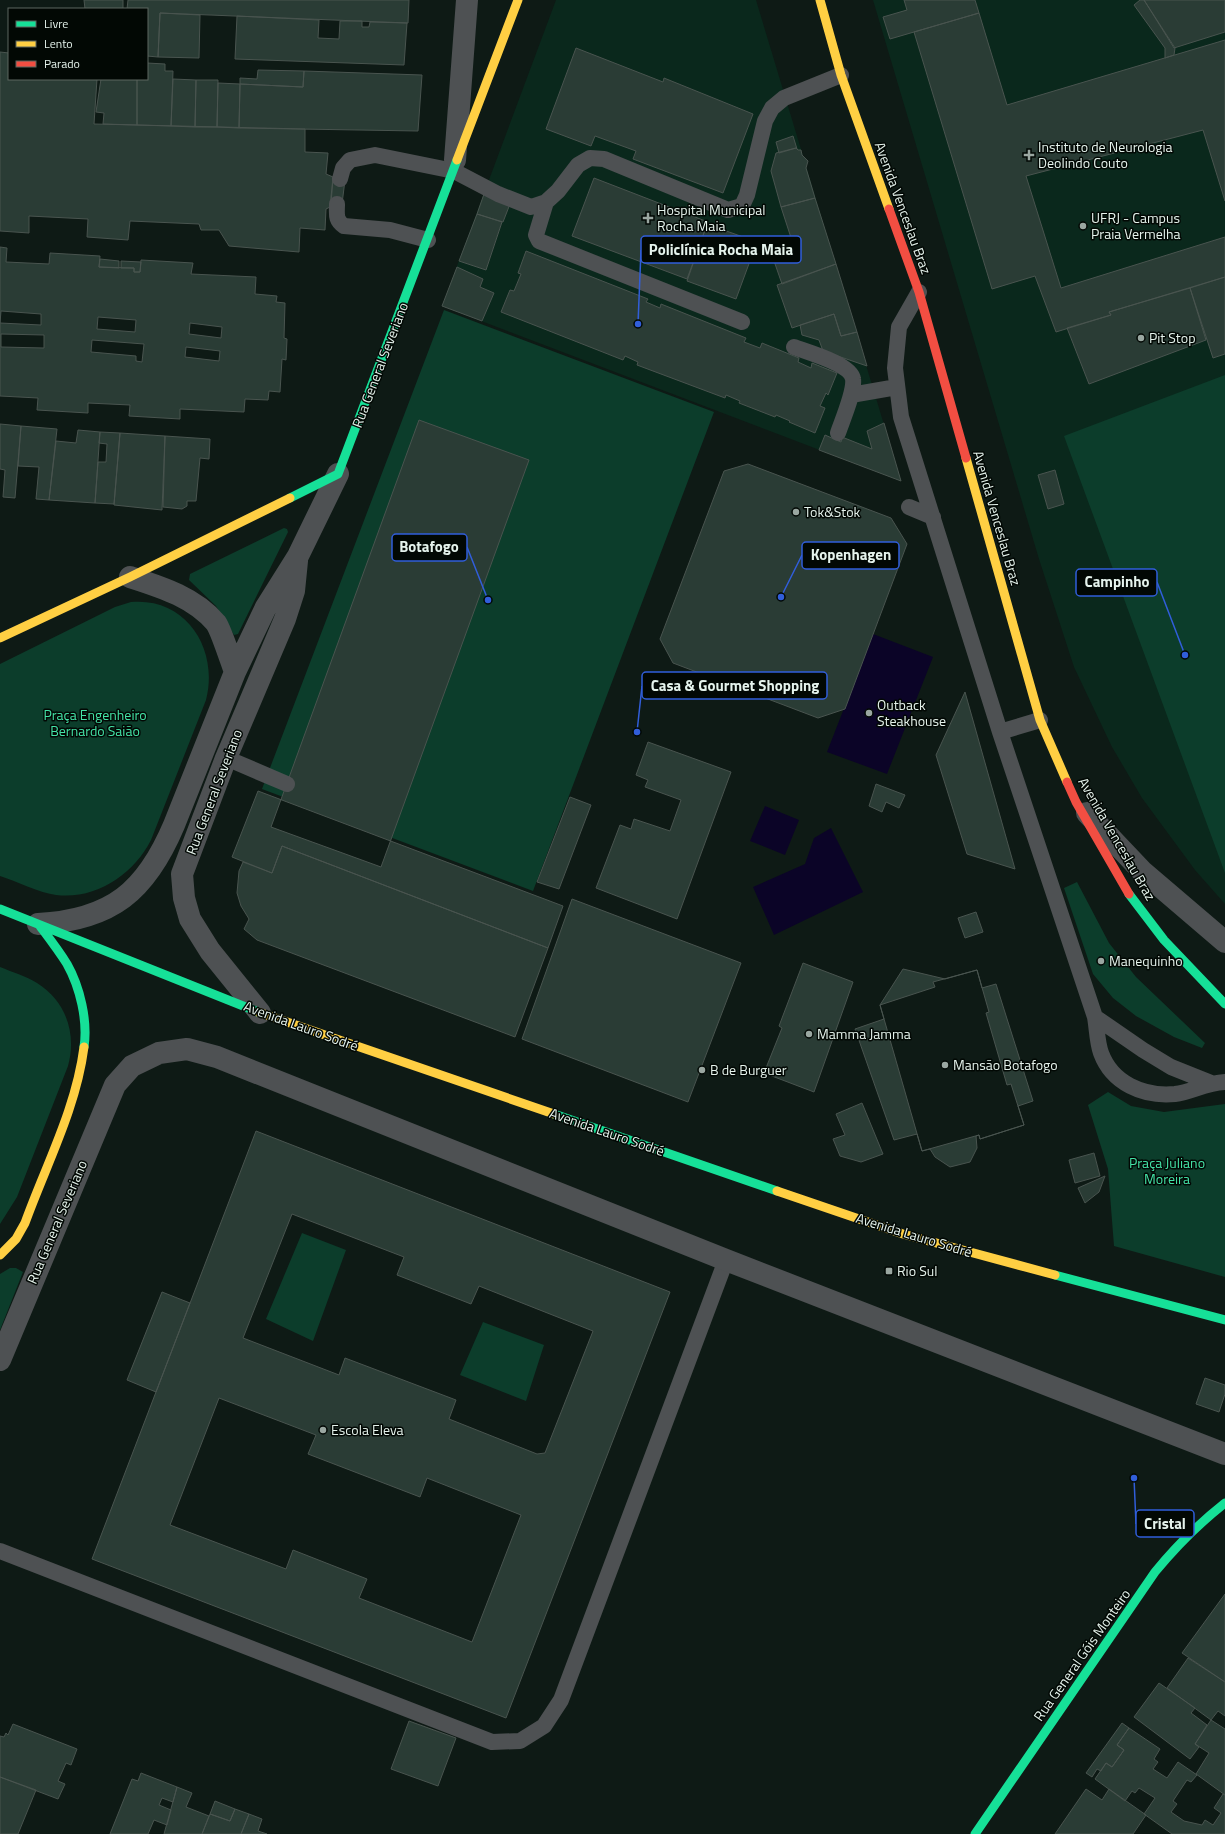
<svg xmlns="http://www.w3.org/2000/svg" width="1225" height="1834" viewBox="0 0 1225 1834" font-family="'Titillium Web',sans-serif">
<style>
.built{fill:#0a281c}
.green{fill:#0c3d2b}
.water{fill:#0b0427}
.building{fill:#2a3c35;stroke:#49544f;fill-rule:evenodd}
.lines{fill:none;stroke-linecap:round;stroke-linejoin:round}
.lane{stroke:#4e5153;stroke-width:16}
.street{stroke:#4e5153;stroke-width:22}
.fast{stroke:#16e098;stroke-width:9}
.slow{stroke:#ffcf43;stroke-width:9}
.jam{stroke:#f24e42;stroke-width:9}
.poi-dot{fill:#9aa7a1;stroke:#020804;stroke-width:1.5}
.labels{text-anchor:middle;stroke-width:3;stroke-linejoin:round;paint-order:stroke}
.poi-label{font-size:14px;fill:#e5f3ec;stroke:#020804;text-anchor:start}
.street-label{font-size:14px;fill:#e5f3ec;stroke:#020804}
.park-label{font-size:14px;fill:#44e4a7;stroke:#020804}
.leader{fill:none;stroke:#315eda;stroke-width:1.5}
.callout-dot{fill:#315eda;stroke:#020804;stroke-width:1.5}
.callout{fill:#020804;stroke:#315eda;stroke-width:1.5}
.callout-label{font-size:15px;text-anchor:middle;font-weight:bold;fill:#e5f3ec}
</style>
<rect width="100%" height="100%" fill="#0e1a15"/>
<path class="built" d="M556,0H756L901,481L442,306Z
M873,0H1225V904L1195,870L1142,798L1112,747L1074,667L1039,559Z"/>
<path class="green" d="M444,310L714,412L533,891L262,789Z
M1225,375V873L1064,436Z
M284,528L287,529L288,532L238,634L234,635L216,606L189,580L190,574Z
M131,602C187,597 219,650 206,700L151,840C134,874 96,900 56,895C40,893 16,881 0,876V664L115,607Z
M1077,882L1109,943L1136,977L1205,1043L1202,1048L1174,1037L1136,1016L1113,998L1093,974L1064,888Z
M0,967C12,972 26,976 37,983C66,1001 77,1034 68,1066L17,1197L0,1224Z
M1108,1092L1131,1106L1164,1112L1225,1104V1277L1114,1246L1108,1169L1088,1105Z
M302,1233L346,1250L313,1341L266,1319Z
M10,1268H16L23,1272L0,1330V1274Z
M483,1322L544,1345L526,1401L460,1375Z"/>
<path class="water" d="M873,634L933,657L887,774L827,752Z
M765,806L799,820L785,855L750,841Z
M831,828L863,892L774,935L753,887L805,864L814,838Z"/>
<path class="building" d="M84,0H123V9H85Z
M128,0H409L408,23L160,13L158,57L147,56V9H127Z
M904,0H975L979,13L890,39L883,17L907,10Z
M1140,0H1144L1175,48L1174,55L1165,58V48L1134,5Z
M1144,0H1225V32L1174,48Z
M160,13L200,15L199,58L158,57Z
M979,13L1007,105L1225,40V201L1203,130L1026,176L1061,288L1225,237V277L1109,312L1111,315L1056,332L1035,276L992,289L914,32Z
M237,16L319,20L318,38L339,39L340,21H362V27H369L370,22L407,23L404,65L235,59Z
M576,48L663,82L664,78L753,114L723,193L633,159L636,151L595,136L591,146L546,129Z
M0,52L9,53V79H97L94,124L305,129V152L328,153L326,174L333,177L330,207L326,209L325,230L300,228L299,252L229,246L219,230H201L199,224L130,221L128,240L87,237L88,219L29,216V233L0,231Z
M147,63L165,64V71H173L171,126L137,125V79H147Z
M258,70L304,71L303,87L240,84V78L257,79Z
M304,71L422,75L418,131L239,128L240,84L303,87Z
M101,79H137V125L103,124L104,113L96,112Z
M173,79L196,80L195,127L171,126Z
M196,80H218L217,127H195Z
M218,83L240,84L239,128L217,127Z
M793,136L797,149L796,148L779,153L776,142Z
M796,148L798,150H801L802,155L808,161L806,168L815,198L781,207L771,171L776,153Z
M594,178L708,222L687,279L572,236Z
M333,179L345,180L342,204L331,203Z
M484,194L510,204L503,222L477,214Z
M815,198L836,264L782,284L773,258L795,250L781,207Z
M477,214L502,222L486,270L459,261Z
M707,224L757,242L736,299L687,281Z
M0,247L7,248L6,262L49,264L50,253L100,256L99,267L134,268V272H140L141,260L193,263L191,274L256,277L255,294L277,296L276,302L285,303L284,338L287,339L286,360L282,359L280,392L269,391L268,400L245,399L244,412L180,409V419L129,416L130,405L88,403V413L37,410L38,398L0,396ZM1,311L41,314V325L0,323ZM98,317L136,320L135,332L97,329ZM190,323L222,327L221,338L189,334ZM1,334L44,335V348L1,347ZM92,340L144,344L142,362L136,361V356L91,352ZM186,347L220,351L219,361L185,357Z
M526,251L648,299L646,302L660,308L661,304L746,338L744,342L760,348L762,343L799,358L798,362L811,368L812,363L837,373L828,395L826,393L820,406L825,408L815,433L789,422L790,421L776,415L775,417L739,403L740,401L726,395L725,398L637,365L638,362L625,356L623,360L501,312L510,290L514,291L521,274L518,273Z
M100,259L119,261V268L99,267Z
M121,261L141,262L140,272H134V268H121Z
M836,264L857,332L841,336L834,314L792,328L777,285Z
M457,267L483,279L480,287L494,293L482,321L442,306Z
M1225,277V354L1213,358L1190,288Z
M1190,288L1206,340L1089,384L1067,328L1111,315L1109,312Z
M834,314L841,336L857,332L867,366L823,351L819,340L802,335L800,325Z
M419,420L529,460L381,867L271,827Z
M884,423L901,481L819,450L825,435L841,442L842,437L872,449L867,431Z
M0,424L21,426L15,498L3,497L5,470L0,469Z
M21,426L57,429L49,500L36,499L39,467L18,466Z
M78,430L100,432L95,503L49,500L56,441L76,443Z
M100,432L120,433L114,504L95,503L98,462H106L107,444L99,443Z
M120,433L165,436L162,510L114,505Z
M165,436L210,439L209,459L200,458L196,501H187V506L182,509L163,507Z
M748,464L891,518L907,544L845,709L818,718L673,663L660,639L724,471Z
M1055,470L1064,504L1048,509L1038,475Z
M965,692L1015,869L967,854L936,755Z
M648,742L731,772L677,919L596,888L620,825L631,829L634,819L670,831L681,800L645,787L648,780L636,775Z
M876,784L905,795L899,808L886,802L882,812L869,806Z
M258,791L563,906L548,948L282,846L272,873L232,857Z
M570,797L591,805L559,889L537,882Z
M282,846L548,948L515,1037L257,940L244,929L249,919L241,906L237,893L239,871L243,862L272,873Z
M572,899L741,963L688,1102L522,1039Z
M976,912L983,932L965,938L958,918Z
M803,963L853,982L814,1092L764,1073L782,1028L779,1026Z
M903,969L945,979L977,970L982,988L996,984L1033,1101L1018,1106L1024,1125L980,1139L979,1135L976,1136L977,1148L970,1162L950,1167L935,1157L930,1149L922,1151L917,1134L894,1140L855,1029L884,1019L880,1005Z
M977,970L989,1012L986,1013L1007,1085L1011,1084L1024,1125L980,1139L979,1135L922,1151L880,1005L935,987L933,982Z
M862,1103L883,1154L861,1162L840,1156L833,1139L845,1135L836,1114Z
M256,1131L670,1292L506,1718L92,1559ZM292,1214L404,1257L397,1275L471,1304L479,1286L593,1331L545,1453L537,1454L449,1419L456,1400L345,1358L339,1375L243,1338ZM219,1398L316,1435L308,1454L420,1497L427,1478L521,1515L472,1642L359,1598L367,1579L293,1550L286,1569L170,1525Z
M1094,1153L1100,1176L1075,1183L1069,1160Z
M1105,1176L1099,1192L1085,1203L1078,1188Z
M162,1292L190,1303L156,1392L127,1380Z
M1205,1378L1225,1385V1394L1219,1412L1196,1404Z
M1225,1594V1682L1182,1653Z
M1188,1658L1225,1682V1716L1218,1711L1211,1720L1167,1688Z
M1159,1683L1195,1708L1191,1713L1207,1725L1195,1744L1199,1747L1190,1759L1134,1717Z
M1211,1720L1225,1729V1795L1196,1774L1209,1753L1195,1744Z
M409,1721L456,1738L438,1786L391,1769Z
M1122,1723L1129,1728L1117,1745L1124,1750L1112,1767L1106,1763L1101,1771L1097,1769L1092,1777L1086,1773Z
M13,1724L77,1749L71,1765L66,1763L58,1781L65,1784L58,1799L0,1777V1736L4,1737L6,1733L8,1735Z
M1129,1728L1160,1749L1154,1759L1158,1762L1153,1769L1167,1778L1178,1762L1197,1775L1191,1782L1187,1780L1173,1801L1177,1804L1171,1812L1184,1821L1202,1825L1205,1820L1213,1825L1221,1813L1214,1808L1223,1794L1225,1795V1834H1172L1144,1814L1155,1798L1139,1788L1135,1793L1132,1791L1125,1801L1095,1779L1106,1763L1112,1767L1124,1750L1117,1745Z
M141,1773L177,1787L173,1802L162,1798L159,1805L171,1810L167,1825L154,1820L148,1834H110L132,1779L138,1781Z
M0,1777L36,1790L18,1834H0Z
M177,1787L192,1793L186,1807L209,1816L202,1834H164Z
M1086,1789L1102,1800L1109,1789L1146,1815L1133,1834H1055Z
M215,1801L235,1809L230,1821L210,1814Z
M235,1809L249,1814L241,1834H202L210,1814L230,1821Z
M249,1814L262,1819L258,1831L267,1834H241Z"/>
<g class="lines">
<path class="lane" d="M340,179L343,168L350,160L375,155L454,171L498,194L531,207L546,202L558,191L578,165L590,158L604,159L728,210L742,206L747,195L765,121L772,108L784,98L841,75
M546,202L536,235L539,241L742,322
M337,204C337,214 335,220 344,226L390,230L428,240
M919,292L899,327L895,368L901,417L1000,732L1095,1017C1097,1028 1097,1042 1101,1053C1112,1083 1143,1097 1175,1094C1192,1092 1205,1083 1225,1082
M794,347C807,352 851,364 853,379C855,391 842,421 838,433
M851,395L897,387
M909,507L933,517
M1000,732L1040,720
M226,758L287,784
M1095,1017L1143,1050L1171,1067L1211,1083
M0,1551L492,1742L520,1741L544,1726L561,1700L726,1260"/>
<path class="street" d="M455,160L467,0
M130,577C161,587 194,597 216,623C221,630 231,661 235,672
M1087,813L1142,871L1225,942
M38,924C112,920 146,891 174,825L235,672L266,607L298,556L338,474
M260,1013L210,951L190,919L184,898L182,874L226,758L285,619L294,591L297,561
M0,1360L115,1085L132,1066L159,1053L187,1049L217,1057L726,1260L1225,1454"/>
<path class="fast" d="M290,498L338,474L457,160
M1129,894L1164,940L1225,1004
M0,909L258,1012
M40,926C49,938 59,951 67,964C80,987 88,1021 84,1047
M554,1114L777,1191
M1055,1275L1225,1320
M975,1834L1155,1572C1178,1544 1197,1525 1225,1503"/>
<path class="slow" d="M820,0L841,75L889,209
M457,160L518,0
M966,458L1040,720L1067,782
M0,638L130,577L290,498
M258,1012L554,1114
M777,1191L903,1234L1055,1275
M0,1255L16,1239L25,1223C46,1165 76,1109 84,1047"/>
<path class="jam" d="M889,209L919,292L966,458
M1067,782L1076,802L1129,894"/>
</g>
<g class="poi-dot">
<path d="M1027 149h4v4h4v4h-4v4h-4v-4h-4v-4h4z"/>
<path d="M646 212h4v4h4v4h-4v4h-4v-4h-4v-4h4z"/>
<circle cx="1083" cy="226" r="4"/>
<circle cx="1141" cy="338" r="4"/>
<circle cx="796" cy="512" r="4"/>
<circle cx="869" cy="713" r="4"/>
<circle cx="1101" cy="961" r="4"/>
<circle cx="809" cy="1034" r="4"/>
<circle cx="945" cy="1065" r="4"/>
<circle cx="702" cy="1070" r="4"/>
<rect x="885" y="1267" width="8" height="8" rx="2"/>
<circle cx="323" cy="1430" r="4"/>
</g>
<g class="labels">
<g class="poi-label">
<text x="1038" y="152">Instituto de Neurologia<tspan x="1038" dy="16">Deolindo Couto</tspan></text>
<text x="657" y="215">Hospital Municipal<tspan x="657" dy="16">Rocha Maia</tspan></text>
<text x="1091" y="223">UFRJ - Campus<tspan x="1091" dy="16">Praia Vermelha</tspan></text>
<text x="1149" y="343">Pit Stop</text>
<text x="804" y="517">Tok&amp;Stok</text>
<text x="877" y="710">Outback<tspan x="877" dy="16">Steakhouse</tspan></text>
<text x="1109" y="966">Manequinho</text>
<text x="817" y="1039">Mamma Jamma</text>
<text x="953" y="1070">Mansão Botafogo</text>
<text x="710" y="1075">B de Burguer</text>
<text x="897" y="1276">Rio Sul</text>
<text x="331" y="1435">Escola Eleva</text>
</g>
<g class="street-label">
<text transform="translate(903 208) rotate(70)" y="5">Avenida Venceslau Braz</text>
<text transform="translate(380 365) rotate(-69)" y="5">Rua General Severiano</text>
<text transform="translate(997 518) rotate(74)" y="5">Avenida Venceslau Braz</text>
<text transform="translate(214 792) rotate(-69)" y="5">Rua General Severiano</text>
<text transform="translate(1117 839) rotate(60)" y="5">Avenida Venceslau Braz</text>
<text transform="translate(301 1026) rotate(20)" y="5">Avenida Lauro Sodré</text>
<text transform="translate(607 1132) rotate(19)" y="5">Avenida Lauro Sodré</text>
<text transform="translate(57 1222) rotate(-67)" y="5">Rua General Severiano</text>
<text transform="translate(914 1235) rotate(17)" y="5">Avenida Lauro Sodré</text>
<text transform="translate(1082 1655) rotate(-55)" y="5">Rua General Góis Monteiro</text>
</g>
<g class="park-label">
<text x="95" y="720">Praça Engenheiro<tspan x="95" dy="16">Bernardo Saião</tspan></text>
<text x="1167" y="1168">Praça Juliano<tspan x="1167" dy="16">Moreira</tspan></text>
</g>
</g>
<path class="leader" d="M638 324L641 250M488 600L467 547M781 597L802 555M1185 655L1157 582M637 732L642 686M1134 1478L1136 1524"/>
<g class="callout-dot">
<circle cx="638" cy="324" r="4"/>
<circle cx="488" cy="600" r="4"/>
<circle cx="781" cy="597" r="4"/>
<circle cx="1185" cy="655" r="4"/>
<circle cx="637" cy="732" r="4"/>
<circle cx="1134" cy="1478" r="4"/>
</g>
<g class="callout">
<rect x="641" y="236" width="160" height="27" rx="4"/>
<rect x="392" y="534" width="75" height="27" rx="4"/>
<rect x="802" y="542" width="97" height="27" rx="4"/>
<rect x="1076" y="569" width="81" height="27" rx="4"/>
<rect x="642" y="672" width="185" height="27" rx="4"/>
<rect x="1136" y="1510" width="58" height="27" rx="4"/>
</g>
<g class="callout-label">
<text x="721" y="255">Policlínica Rocha Maia</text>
<text x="429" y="552">Botafogo</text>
<text x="851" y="560">Kopenhagen</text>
<text x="1117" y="587">Campinho</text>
<text x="735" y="691">Casa &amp; Gourmet Shopping</text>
<text x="1165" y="1529">Cristal</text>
</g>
<rect x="8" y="8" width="140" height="72" fill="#020804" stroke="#5d6661"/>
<rect x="16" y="21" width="20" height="6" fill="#16e098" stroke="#5d6661"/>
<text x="44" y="28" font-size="12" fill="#e5f3ec">Livre</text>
<rect x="16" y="41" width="20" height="6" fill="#ffcf43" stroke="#5d6661"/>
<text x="44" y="48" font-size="12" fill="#e5f3ec">Lento</text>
<rect x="16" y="61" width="20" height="6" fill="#f24e42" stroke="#5d6661"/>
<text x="44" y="68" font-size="12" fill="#e5f3ec">Parado</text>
</svg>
